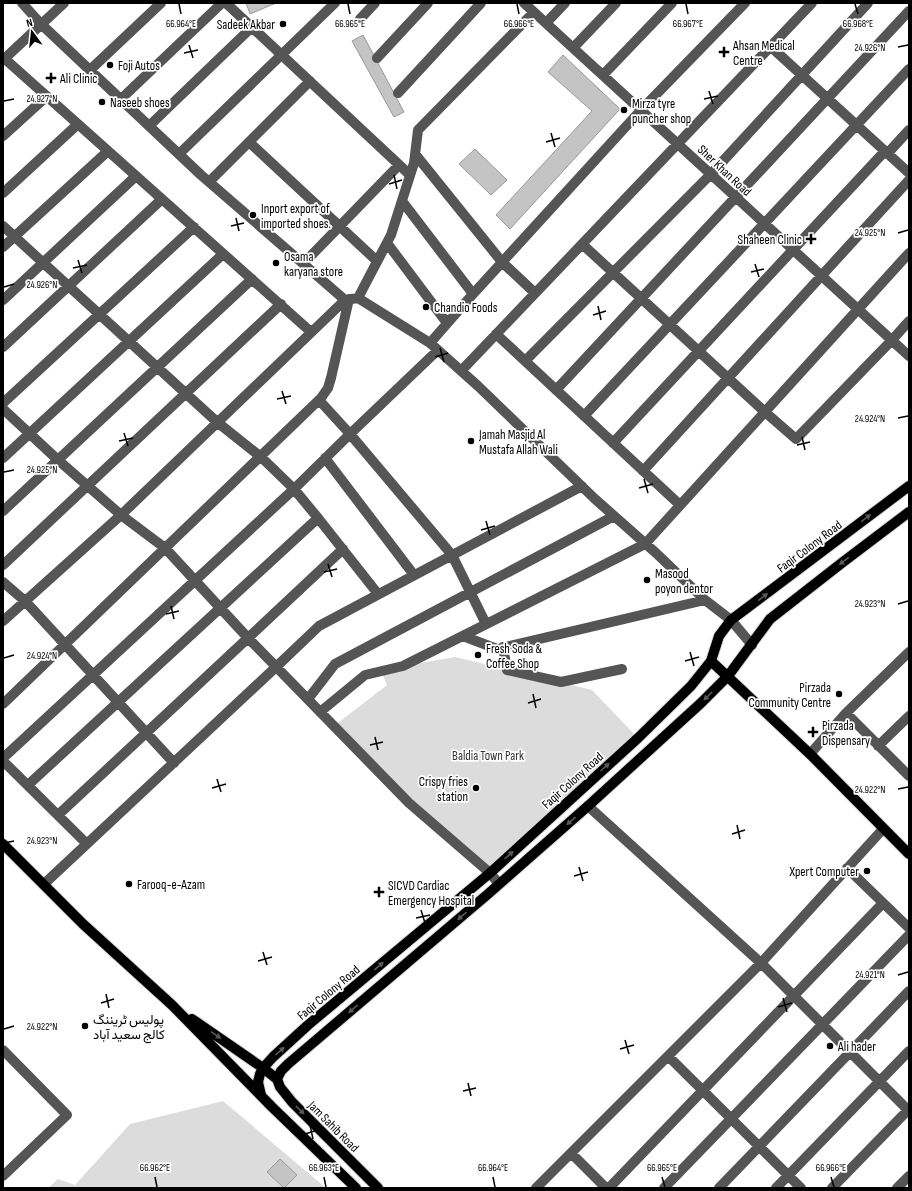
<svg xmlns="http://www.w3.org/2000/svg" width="912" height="1191" viewBox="0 0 912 1191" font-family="'Sofia Sans Condensed',Vazirmatn,sans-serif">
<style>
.green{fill:#dcdcdc}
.building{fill:#c4c4c4;stroke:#999}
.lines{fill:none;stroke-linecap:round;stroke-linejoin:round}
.major-casing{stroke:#dbdbdb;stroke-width:12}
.minor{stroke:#555;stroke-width:10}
.major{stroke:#000;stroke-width:10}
.oneway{fill:#595959}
.ticks{fill:none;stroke:#000;stroke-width:1.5}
.poi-dot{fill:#000;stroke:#fff;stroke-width:1.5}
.labels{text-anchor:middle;stroke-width:3.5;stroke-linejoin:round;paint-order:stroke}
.poi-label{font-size:13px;fill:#000;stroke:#fff;text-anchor:start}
.street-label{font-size:13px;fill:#000;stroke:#fff}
.park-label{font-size:13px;fill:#333;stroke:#fff}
.ticks-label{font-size:10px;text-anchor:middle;fill:#000;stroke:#fff;stroke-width:3.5;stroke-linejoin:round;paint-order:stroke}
</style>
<rect width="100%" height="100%" fill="#fff"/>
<path class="green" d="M455,657L592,690L638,738L490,873L334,726L387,685L381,671L403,666Z
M223,1101L326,1188H48L58,1179L75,1185L130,1124Z"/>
<path class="building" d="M246,3H276L250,14Z
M363,35L404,112L394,117L352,41Z
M563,55L620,109L510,229L496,215L592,111L548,72Z
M475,149L507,180L491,195L459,164Z
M280,1159L297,1175L284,1188L267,1172Z"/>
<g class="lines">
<defs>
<path id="major" d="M711,661L810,754L909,854
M3,844L83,924L172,1005L272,1107L356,1188
M192,1019L263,1068L277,1079
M277,1079L281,1071L288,1064L488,894L588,806L701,703L728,676L770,619L843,562L909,512
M277,1079L280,1087L292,1102L378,1188
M261,1095L258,1082L260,1074L263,1068L273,1057L308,1025L490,873L638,738L691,686L711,661L719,636L731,620L909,486"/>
</defs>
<use href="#major" class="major-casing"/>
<path class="minor" d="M22,3L41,24L201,175L345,300L358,298L430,343L478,386L595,499L656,553L705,600L731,620L752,645
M226,3L410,175
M524,3L909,356
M360,19L375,3
M546,23L565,3
M770,46L909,173
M573,48L616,3
M377,58L428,3
M5,59L311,332
M3,60L64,3
M90,70L161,3
M603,75L672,3
M398,93L481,3
M121,99L222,3
M149,126L252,27
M3,136L47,96
M249,142L377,261
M179,154L335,3
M415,154L502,262L535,293
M887,154L909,130
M209,182L310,81
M3,193L78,124
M402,201L473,294
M3,226L217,422L261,457L294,489L318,518L378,594
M387,243L447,323
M582,244L765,412L796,439L892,340L909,321
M3,247L108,151
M303,264L399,165
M358,298L391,235L414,163L418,130L534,12
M3,300L136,176
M496,334L680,505
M430,343L473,294L641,110L745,3
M3,347L162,199
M525,361L711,174L868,3
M461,371L812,3
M556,390L909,11
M319,400L350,434L452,555L486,624
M3,403L194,227
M3,409L58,460L121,515L165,548L248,638L409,803L490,873L499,884
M584,416L909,69
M613,443L885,151
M3,458L223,254
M325,458L414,575
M643,471L909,180
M3,511L252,279
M3,565L281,304
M3,582L25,601L174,763
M3,621L121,515L345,300
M463,636L497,649L705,600
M503,647L507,670L561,682L622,669
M308,699L335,664L614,516
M3,704L321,398L328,388L331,378L349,299
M320,712L365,675L403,666L645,544L909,253
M846,713L909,776
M878,746L909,716
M810,754L846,713L909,652
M3,758L294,489L350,434L438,350
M3,761L87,844
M28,785L318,518
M588,806L761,963L909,1111
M58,815L248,638L343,549
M847,868L909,928
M44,884L276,667L319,626L582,486
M3,1050L67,1115L3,1176
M668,1056L801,1188
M571,1153L606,1188
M536,1188L761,963L883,829
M609,1188L883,903
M664,1188L909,935
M719,1188L909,991
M776,1188L909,1051
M832,1188L909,1109
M897,1188L909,1176"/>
<use href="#major" class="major"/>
</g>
<defs><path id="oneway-solid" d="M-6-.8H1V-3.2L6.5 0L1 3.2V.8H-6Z"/></defs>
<g class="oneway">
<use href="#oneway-solid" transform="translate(866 518) rotate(-37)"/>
<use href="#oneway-solid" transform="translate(844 561) rotate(143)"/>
<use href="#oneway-solid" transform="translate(763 597) rotate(-37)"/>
<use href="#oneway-solid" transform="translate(708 696) rotate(135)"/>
<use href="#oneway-solid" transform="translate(605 767) rotate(-42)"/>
<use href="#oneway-solid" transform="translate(571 821) rotate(139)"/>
<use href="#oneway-solid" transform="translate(509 855) rotate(-42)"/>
<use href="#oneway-solid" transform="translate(462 916) rotate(140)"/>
<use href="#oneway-solid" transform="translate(379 966) rotate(-40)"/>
<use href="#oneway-solid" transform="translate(353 1009) rotate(140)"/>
<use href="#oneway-solid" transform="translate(216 1035) rotate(35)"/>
<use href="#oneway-solid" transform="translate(280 1051) rotate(-42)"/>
<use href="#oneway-solid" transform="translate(300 1110) rotate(45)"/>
</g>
<path class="ticks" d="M179,4L181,14M348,4L350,14M517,4L519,14M686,4L688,14M855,4L858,14M189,45L193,58M898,47L908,45M184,53L198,50M709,91L713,104M704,99L718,96M4,101L14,99M551,133L555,147M546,142L560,138M394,175L397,189M389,184L402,180M236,218L239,231M231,226L244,223M898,233L908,230M78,260L82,273M755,264L759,277M73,268L87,265M751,272L764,269M4,287L14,284M598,306L601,320M593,315L606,311M440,348L444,362M435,357L448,353M282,391L286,404M277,399L291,396M898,418L908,416M124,433L128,446M802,437L805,450M119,441L133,438M797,445L810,442M4,472L14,470M644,479L648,493M639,488L653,484M486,521L490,535M481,530L495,526M328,564L332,577M324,572L337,569M898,604L908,601M171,606L174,619M166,614L179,611M690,652L694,666M4,658L14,655M685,661L699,657M533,694L536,708M528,703L541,699M375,737L378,750M370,745L383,742M217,779L221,792M212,788L226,784M898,789L908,787M737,825L740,839M732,834L745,830M4,843L14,841M579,867L583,881M574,876L588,872M421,910L425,923M416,918L430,915M263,952L267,965M258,961L272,957M898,975L908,972M106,994L109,1008M783,998L787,1012M101,1003L114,999M778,1007L792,1003M4,1029L14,1026M625,1040L629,1054M620,1049L634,1045M468,1083L471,1096M463,1091L476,1088M310,1125L313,1139M305,1134L318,1130M155,1177L157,1187M324,1177L326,1187M493,1177L495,1187M662,1177L665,1187M831,1177L834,1187"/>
<g class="poi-dot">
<circle cx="283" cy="24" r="4"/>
<path d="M722 46h4v4h4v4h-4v4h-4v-4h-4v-4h4z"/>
<circle cx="110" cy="65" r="4"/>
<path d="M49 72h4v4h4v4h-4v4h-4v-4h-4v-4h4z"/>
<circle cx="102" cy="102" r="4"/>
<circle cx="624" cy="110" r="4"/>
<circle cx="253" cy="215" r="4"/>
<path d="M809 233h4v4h4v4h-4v4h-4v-4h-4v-4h4z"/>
<circle cx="276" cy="263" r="4"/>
<circle cx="426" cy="307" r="4"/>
<circle cx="471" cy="441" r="4"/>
<circle cx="647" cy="580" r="4"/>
<circle cx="478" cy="655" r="4"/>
<circle cx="839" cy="694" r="4"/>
<path d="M811 726h4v4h4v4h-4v4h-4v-4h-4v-4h4z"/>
<circle cx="476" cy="788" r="4"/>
<circle cx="867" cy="871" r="4"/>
<circle cx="129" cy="884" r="4"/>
<path d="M377 886h4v4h4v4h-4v4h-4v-4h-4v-4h4z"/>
<circle cx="85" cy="1026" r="4"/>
<circle cx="830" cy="1046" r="4"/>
</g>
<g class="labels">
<g class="poi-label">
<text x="275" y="29" text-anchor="end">Sadeek Akbar</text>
<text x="733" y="50">Ahsan Medical<tspan x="733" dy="15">Centre</tspan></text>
<text x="118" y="70">Foji Autos</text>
<text x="60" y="83">Ali Clinic</text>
<text x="110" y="107">Naseeb shoes</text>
<text x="632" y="108">Mirza tyre<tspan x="632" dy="15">puncher shop</tspan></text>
<text x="261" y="213">Inport export of<tspan x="261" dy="15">imported shoes.</tspan></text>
<text x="802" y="244" text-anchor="end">Shaheen Clinic</text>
<text x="284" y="261">Osama<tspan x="284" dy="15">karyana store</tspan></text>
<text x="434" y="312">Chandio Foods</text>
<text x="479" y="439">Jamah Masjid Al<tspan x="479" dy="15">Mustafa Allah Wali</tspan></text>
<text x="655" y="578">Masood<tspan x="655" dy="15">poyon dentor</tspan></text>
<text x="486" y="653">Fresh Soda &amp;<tspan x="486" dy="15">Coffee Shop</tspan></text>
<text x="831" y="692" text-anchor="end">Pirzada<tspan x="831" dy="15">Community Centre</tspan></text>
<text x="822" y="730">Pirzada<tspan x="822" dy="15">Dispensary</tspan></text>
<text x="468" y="786" text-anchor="end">Crispy fries<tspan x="468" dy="15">station</tspan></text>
<text x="859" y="876" text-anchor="end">Xpert Computer</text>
<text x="137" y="889">Farooq-e-Azam</text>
<text x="388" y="890">SICVD Cardiac<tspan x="388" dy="15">Emergency Hospital</tspan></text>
<text x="93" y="1024">پولیس ٹریننگ<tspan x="93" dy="15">کالج سعید آباد</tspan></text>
<text x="838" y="1051">Ali hader</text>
</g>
<g class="street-label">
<text transform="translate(725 170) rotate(43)" y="5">Sher Khan Road</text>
<text transform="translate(809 546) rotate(-37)" y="5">Faqir Colony Road</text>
<text transform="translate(572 780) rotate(-42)" y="5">Faqir Colony Road</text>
<text transform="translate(328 992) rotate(-40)" y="5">Faqir Colony Road</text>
<text transform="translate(334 1126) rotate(45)" y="5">Jam Sahib Road</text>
</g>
<g class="park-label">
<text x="488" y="760">Baldia Town Park</text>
</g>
</g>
<g class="ticks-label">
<text x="181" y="27">66.964°E</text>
<text x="350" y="27">66.965°E</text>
<text x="519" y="27">66.966°E</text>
<text x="688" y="27">66.967°E</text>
<text x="858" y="27">66.968°E</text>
<text x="870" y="51">24.926°N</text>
<text x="42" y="102">24.927°N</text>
<text x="870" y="236">24.925°N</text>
<text x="42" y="288">24.926°N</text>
<text x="870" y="422">24.924°N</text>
<text x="42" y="473">24.925°N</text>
<text x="870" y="607">24.923°N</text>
<text x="42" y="659">24.924°N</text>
<text x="870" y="793">24.922°N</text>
<text x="42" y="844">24.923°N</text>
<text x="870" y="978">24.921°N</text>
<text x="42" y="1030">24.922°N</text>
<text x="155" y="1171">66.962°E</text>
<text x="324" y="1171">66.963°E</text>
<text x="493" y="1171">66.964°E</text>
<text x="662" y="1171">66.965°E</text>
<text x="831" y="1171">66.966°E</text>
</g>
<rect width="912" height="1191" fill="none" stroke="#000000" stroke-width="8"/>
<g transform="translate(32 32) rotate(345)" stroke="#ffffff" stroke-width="3" paint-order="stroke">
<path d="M0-3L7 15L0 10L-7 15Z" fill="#000000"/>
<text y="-6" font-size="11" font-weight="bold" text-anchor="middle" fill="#000000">N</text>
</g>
</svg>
